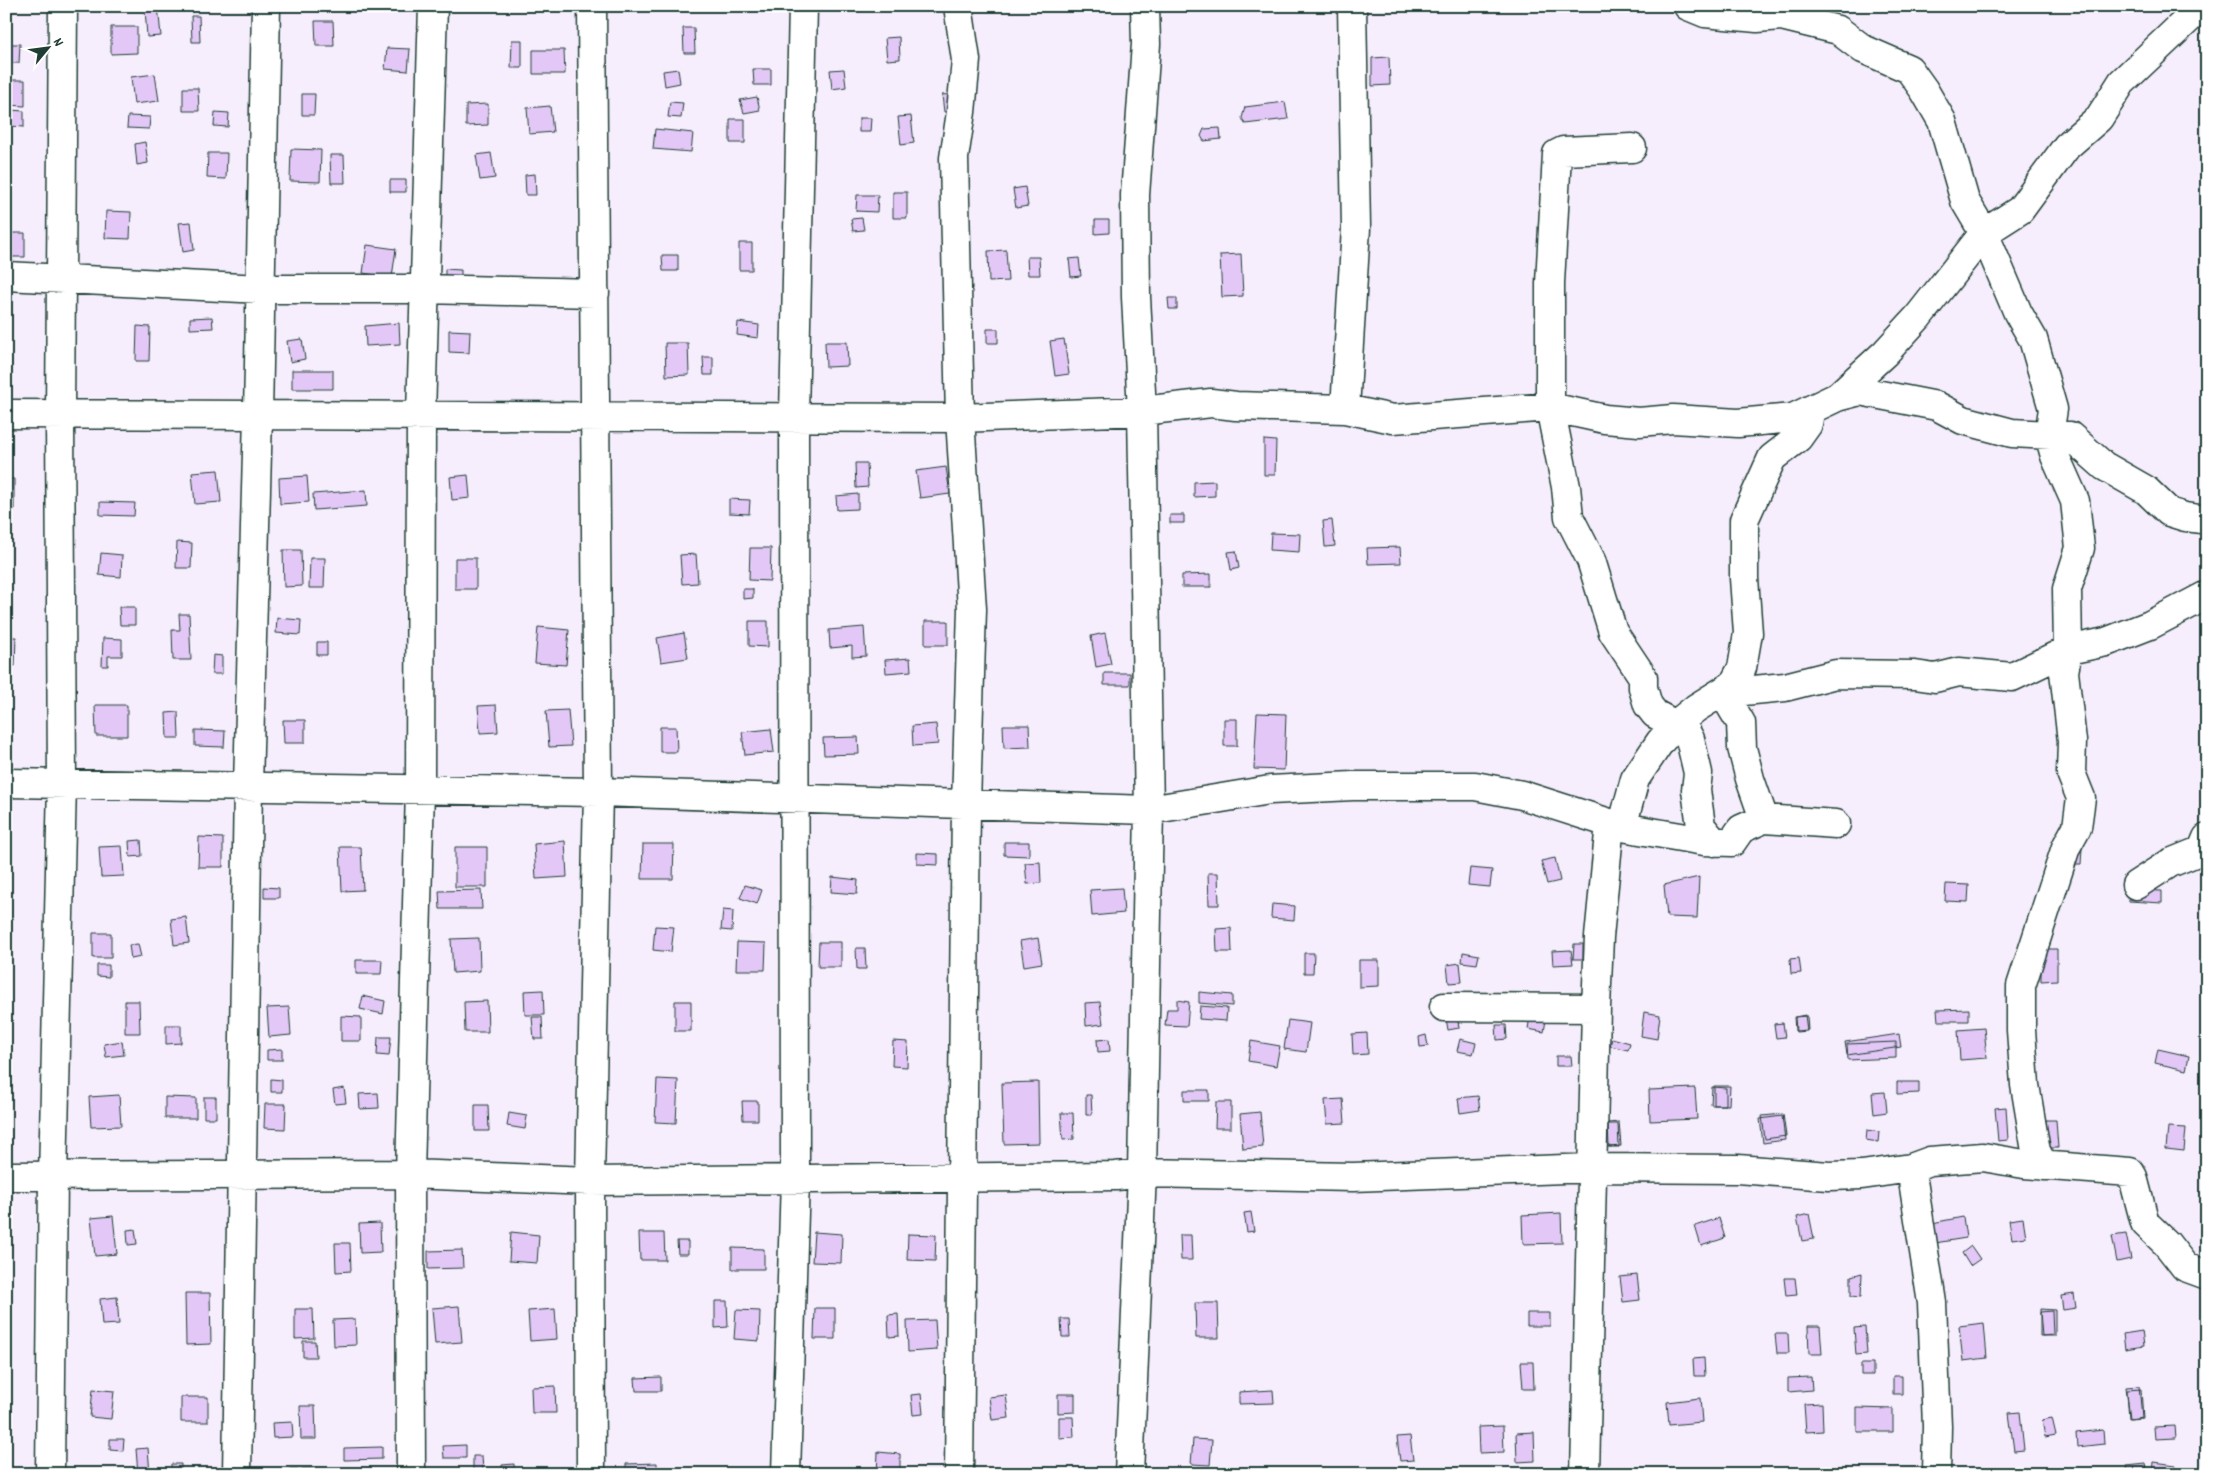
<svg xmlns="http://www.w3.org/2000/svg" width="2213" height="1480" viewBox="0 0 2213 1480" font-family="Dekko,sans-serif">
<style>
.building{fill:#e3c8f7;stroke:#1f3d34}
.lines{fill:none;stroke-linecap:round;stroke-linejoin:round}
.minor-casing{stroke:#1f3d34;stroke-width:31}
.minor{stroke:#fff;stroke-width:28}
</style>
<rect width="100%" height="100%" fill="#f7eefd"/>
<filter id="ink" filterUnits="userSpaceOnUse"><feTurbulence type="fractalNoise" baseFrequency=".02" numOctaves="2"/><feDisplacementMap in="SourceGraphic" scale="10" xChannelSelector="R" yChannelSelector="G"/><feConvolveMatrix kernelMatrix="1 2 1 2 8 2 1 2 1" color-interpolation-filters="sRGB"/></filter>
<g filter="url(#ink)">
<path class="building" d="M158,6L161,36L147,37L145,8Z
M191,16H199L200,42H192Z
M315,21H333L334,46H316Z
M111,27H137V53L111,54Z
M683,28H694L695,53H684Z
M899,37L900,59L887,60L885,38Z
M512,40H522V68H511Z
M9,44H20L19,63H10Z
M387,48L410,49L408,71L385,69Z
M533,50H564L565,74H533Z
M1389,57L1390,85L1372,86V58Z
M678,69L680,83L665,86L663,71Z
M753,69H771V85H754Z
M844,69L846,87L832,89L830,70Z
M155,74L159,101L134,104L131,77Z
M6,80H25V106L6,105Z
M183,88H198L199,111H183Z
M302,94H315L314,115H302Z
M953,94L954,111L944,112L942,95Z
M757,97L760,110L744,113L740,100Z
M670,102L683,103L681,118L668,117Z
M1285,102L1288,119L1245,124L1242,118L1245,107Z
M488,104V125L466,126V105Z
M550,106L553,132L529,134L527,108Z
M11,110L24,111V127L10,126Z
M215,112L229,113L228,127L214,126Z
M128,116L150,117L149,129L127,128Z
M911,116L914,143L901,145L898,117Z
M859,118H871L870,132H859Z
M730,119H745V143H730Z
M1220,128L1221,139L1204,141L1201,136L1204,129Z
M655,129L693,133L691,152L653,149Z
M145,142L148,163L137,165L135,144Z
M291,149L321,150L320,182L290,181Z
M208,153H227L226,179L207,178Z
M491,153L495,178L480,180L476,155Z
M330,155H344L345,183H331Z
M535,174L536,195H526L525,175Z
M390,180H406V192H390Z
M1025,187L1028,206L1016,208L1013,189Z
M893,192H907V218H893Z
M857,195H878L877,212L856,211Z
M106,211L131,212L130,239L105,238Z
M862,218L864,230L853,231L851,219Z
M1095,220H1109V233L1095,234Z
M191,222L194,250L183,252L179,223Z
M6,233H25V257H6Z
M739,243H752V270H739Z
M367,245L396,249L392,277L363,273Z
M1006,250L1008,281L989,282L988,251Z
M1241,254L1243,296L1222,297L1220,255Z
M662,255H678V271H663Z
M1027,257H1039L1040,275H1028Z
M1079,258L1081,276L1071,277L1069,259Z
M445,269L461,270V280H445Z
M1168,298H1177V309H1169Z
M212,317L213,328L190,329V318Z
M738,322L759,325L758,338L737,335Z
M399,323L400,344L366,346L365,326Z
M137,326L150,327L149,361H136Z
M987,329H998V343H987Z
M449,330L470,331L469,353L449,352Z
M302,339L305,359L290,362L287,341Z
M1064,339L1069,374L1055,376L1050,341Z
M825,342H847L848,366L826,367Z
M665,343H688L689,375L666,376Z
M703,357H713V375H704Z
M292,370H333V389H292Z
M1264,440L1276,441L1275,475H1264Z
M855,463H867L868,487L856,488Z
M946,467L950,494L920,498L916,471Z
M218,470L221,502L195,504L192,472Z
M468,475L470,498L452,500L450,477Z
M307,476L309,502L280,504L279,478Z
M6,479H14V510H6Z
M1215,481V496L1194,497V482Z
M366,490L367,506L314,510L313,494Z
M858,494V509L837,510L836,496Z
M729,499L750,500L749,514L729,513Z
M100,502L135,503L134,516L100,515Z
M1170,515H1184V523H1170Z
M1332,520L1335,546L1325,547L1323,521Z
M1271,533L1300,534L1299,552L1270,550Z
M177,542L192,543L191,568H176Z
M1400,547L1401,563L1368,564L1367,548Z
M750,548H771L770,581L749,580Z
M283,550H301L302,586L284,587Z
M1236,551L1239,568L1231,570L1228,552Z
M101,553L122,555L121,577L99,575Z
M696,554L698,583L682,584L680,555Z
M310,558H325L324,588H309Z
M455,558H476V589H455Z
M1211,574V587H1182V575Z
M743,589H753V598L743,599Z
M119,607H135V625H120Z
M179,614H189L191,660H173L172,630H180Z
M277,618L301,620L300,635L276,633Z
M749,621H768V647L749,646Z
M925,621H948V645H925Z
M538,627L569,630L566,665L535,663Z
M864,627L866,656L852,657V646L830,648L829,630Z
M684,633L688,658L661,662L657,638Z
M1105,633L1111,664L1096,667L1091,636Z
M6,637H16L15,666H6Z
M103,638L122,639V656H108V666H102Z
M317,642H327V655H317Z
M213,655L222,656V674H212Z
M910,658L911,671L886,673L885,660Z
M1104,673H1130V685H1104Z
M95,705H127V736H96Z
M496,705L498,732L480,733L478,706Z
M568,710L571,746L549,747L546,711Z
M178,712L179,738H167L166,713Z
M1257,713L1286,714L1284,770L1254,769Z
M1224,719H1237V746H1224Z
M283,720H305V743H284Z
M936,724L938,744L913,746L912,726Z
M1003,725H1029L1030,747L1004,748Z
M660,727H676L677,752H660Z
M771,729L774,752L745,755L742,732Z
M195,730L225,731L224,747L195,746Z
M858,737L859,754L824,755L823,738Z
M199,837L223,838V867H198Z
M141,840L142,856L130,857L129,841Z
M565,841L567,877L536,879L534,844Z
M1004,842H1029V856L1004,855Z
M643,844H674L673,879H642Z
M122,846L124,876L101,877L99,847Z
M340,847H361L363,890L342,891Z
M455,847H487V887H455Z
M2067,848H2082L2081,864H2066Z
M917,853L938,854V865L917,864Z
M1555,858L1560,881L1547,884L1541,861Z
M1040,862L1041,883L1027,884L1025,863Z
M1470,868L1492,870L1490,887L1468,885Z
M1208,873H1218L1219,905H1209Z
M832,877L858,880L857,894L831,892Z
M1699,877L1697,918L1667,917L1664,885Z
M1946,884L1969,885L1968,902L1945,901Z
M745,885L762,890L757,904L740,898Z
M264,887L279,888V898H264Z
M1122,888L1124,913L1092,916L1090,890Z
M481,890L482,909H440L439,891Z
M2129,890L2162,891V903L2129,901Z
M1272,904L1295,906L1294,920L1271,918Z
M723,910L733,911L732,931L721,930Z
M186,917L189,943L174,945L171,919Z
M655,926L674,927L671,952L653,950Z
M1231,928L1232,952H1217L1216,929Z
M93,933H111V958H93Z
M479,938L480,971L453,973L451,939Z
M1038,938L1042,963L1024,966L1020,941Z
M737,942L766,943L765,970H736Z
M819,942H841V967H818Z
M138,944L141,957L131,959L129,945Z
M1574,944H1583V959H1573Z
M856,948H865L866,969H857Z
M2041,949H2057V980L2041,981Z
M1571,950L1573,964L1553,965L1552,951Z
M1463,952L1479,955L1477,964L1462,962Z
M1304,953H1314L1313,973H1304Z
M1799,958L1801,973L1791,974L1790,959Z
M356,960H382L381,974H356Z
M1359,960H1379V986L1359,987Z
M1460,963L1462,982L1449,983L1447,965Z
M97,965H109V977L97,976Z
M543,990L544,1015H525L524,991Z
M1199,992L1232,995V1006L1199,1003Z
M363,996L385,1001L383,1014L360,1009Z
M1177,1000L1189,1002L1187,1026L1165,1025L1167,1009H1177Z
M125,1001H139L140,1033H125Z
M487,1001L488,1032H465L464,1002Z
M675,1001H691V1031H675Z
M1100,1002L1103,1024L1086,1026L1085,1003Z
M1200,1006L1227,1008L1226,1021L1199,1019Z
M289,1007L291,1035L269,1037L267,1008Z
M1969,1009V1021H1938L1937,1010Z
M1456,1010L1459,1028L1448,1030L1445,1012Z
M1644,1012L1660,1015L1657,1039L1641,1036Z
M1805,1015L1807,1031L1796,1032L1795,1017Z
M341,1016L361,1017V1041H341Z
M1530,1016L1546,1020L1544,1032L1528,1029Z
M1807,1016L1808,1030L1795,1031L1794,1017Z
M532,1017H542L543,1039H534Z
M1288,1020L1310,1023L1306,1052L1284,1049Z
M1783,1023L1785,1037L1776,1038L1774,1024Z
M166,1025H181V1043L166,1044Z
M1496,1025H1506L1507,1039L1497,1040Z
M1984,1028L1987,1058L1960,1060L1958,1030Z
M1367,1033L1368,1054L1353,1055L1352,1034Z
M1899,1034L1901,1047L1847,1055L1845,1042Z
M1426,1035L1428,1046L1420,1047L1419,1037Z
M378,1037H391L389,1056L377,1055Z
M1612,1038L1630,1043L1628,1050L1610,1046Z
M1109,1039L1110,1051L1098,1052L1097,1040Z
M1460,1039L1476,1043L1473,1054L1457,1051Z
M122,1041L124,1055L106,1057L104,1044Z
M893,1041L908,1042L907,1067L892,1066Z
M1251,1041L1280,1046L1276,1066L1248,1061Z
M1896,1042V1058L1848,1060L1847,1044Z
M282,1049V1060H267V1050Z
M2158,1049L2189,1056L2186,1070L2155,1063Z
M1556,1056H1571L1572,1066H1556Z
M271,1079L282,1080V1092H271Z
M657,1079L678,1080L676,1123L655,1122Z
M1038,1082L1039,1143L1004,1144L1002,1083Z
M1897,1082H1919V1093L1897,1094Z
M1714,1086H1730L1729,1105H1714Z
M1712,1087L1726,1088V1105H1711Z
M344,1088L346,1103L335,1104L333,1090Z
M1695,1088L1697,1119L1650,1121L1649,1090Z
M1184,1090H1209V1101H1184Z
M1885,1092L1887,1112L1874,1114L1872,1093Z
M378,1093L379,1108L360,1109L359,1094Z
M119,1095L121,1126L91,1127L89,1097Z
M1086,1095H1091L1092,1115H1086Z
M1478,1096L1480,1110L1460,1113L1458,1098Z
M165,1097L196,1098V1118H165Z
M204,1097H216V1118H204Z
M1343,1099L1345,1123L1327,1124L1325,1100Z
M742,1101H758V1120H743Z
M1216,1102H1231V1128H1215Z
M265,1104H286L285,1129L264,1128Z
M475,1105H488L489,1131H475Z
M2006,1107L2008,1140L1998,1141L1995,1108Z
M1260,1112L1263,1147L1243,1149L1240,1114Z
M509,1113L527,1116L525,1129L507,1126Z
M1061,1113H1073L1074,1139L1063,1140Z
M1783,1114L1786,1136L1765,1139L1762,1116Z
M1782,1116L1785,1140L1763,1143L1760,1119Z
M2046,1120H2056L2058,1148H2048Z
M1619,1122L1621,1146L1609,1147L1608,1123Z
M1604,1124H1618L1619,1147H1605Z
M2168,1127L2186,1128L2184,1151L2166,1149Z
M1867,1130L1879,1132L1878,1142L1866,1140Z
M1251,1212L1254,1231L1247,1232L1244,1213Z
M1561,1213L1562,1243L1523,1244L1522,1215Z
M1809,1214L1814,1239L1802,1241L1797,1217Z
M113,1216L117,1254L95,1256L91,1218Z
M1963,1217L1966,1238L1935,1243L1932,1223Z
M1719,1218L1725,1238L1701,1246L1695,1226Z
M2023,1218L2026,1237L2012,1239L2009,1220Z
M380,1223L381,1252L360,1253L359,1224Z
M135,1229L137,1244L128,1245L127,1230Z
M511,1232L539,1235L537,1263L509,1261Z
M814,1232L842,1234L841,1263L812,1262Z
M639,1233H664L665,1260H640Z
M908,1234L936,1235L935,1261L907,1260Z
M2126,1234L2131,1259L2117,1262L2112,1236Z
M1180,1235H1191L1192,1260H1181Z
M677,1241H688V1254H678Z
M335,1243H350L351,1271L336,1272Z
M1971,1246L1980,1259L1970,1266L1962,1253Z
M732,1248L764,1249V1269H732Z
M462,1250L463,1268L428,1269V1251Z
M1862,1273L1861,1297L1851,1296V1276Z
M1637,1275L1640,1300L1623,1302L1620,1277Z
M1784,1278H1795L1797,1295L1786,1296Z
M185,1293H210L211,1344L186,1345Z
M2074,1294L2076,1308L2063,1310L2061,1296Z
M117,1297L119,1324L102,1325L100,1299Z
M715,1301H727L728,1327L715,1328Z
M1195,1303H1218L1219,1338H1196Z
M459,1306L462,1342L435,1344L432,1308Z
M815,1308H835V1339H814Z
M295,1309H313L314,1338L295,1339Z
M555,1309L557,1339L530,1341L528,1311Z
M2040,1309L2055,1310V1336H2040Z
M736,1310L760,1311L759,1341L734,1339Z
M2052,1311L2053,1335L2042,1336L2040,1312Z
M1527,1313H1550V1326H1527Z
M898,1314L899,1336L889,1337L888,1315Z
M355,1319L356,1345L334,1346L333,1320Z
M1061,1319H1069L1070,1337H1062Z
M935,1320L937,1350L908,1352L907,1321Z
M1984,1323L1987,1358L1963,1361L1959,1326Z
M1808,1326H1820L1822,1354H1809Z
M1865,1327L1867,1354L1856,1355L1854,1328Z
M2142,1331L2144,1346L2125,1349L2123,1334Z
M1775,1334H1788L1789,1353H1777Z
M303,1341H315L316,1357H303Z
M1704,1358L1705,1376H1694L1693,1359Z
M1521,1362H1533L1534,1389H1523Z
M1861,1364H1873V1375H1861Z
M1893,1376H1902V1394H1893Z
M661,1377V1391H636L635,1378Z
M1811,1377L1812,1390L1788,1392V1378Z
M6,1383H9V1417H6Z
M555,1386L556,1413H532L531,1387Z
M2139,1386L2142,1417L2130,1419L2126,1387Z
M93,1389L114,1391L111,1419L90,1417Z
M2141,1389L2143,1418L2129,1419L2127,1390Z
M1273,1390L1274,1403L1239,1404V1392Z
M921,1394L923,1414L913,1415L911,1395Z
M1058,1394H1075V1412L1058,1413Z
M1006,1395L1009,1418L992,1420L989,1397Z
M181,1397H208V1422H181Z
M1700,1398L1702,1422L1669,1425L1667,1402Z
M1822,1403L1823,1431L1806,1432L1804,1404Z
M300,1406H315L316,1439H301Z
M1857,1408L1893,1409V1432H1857Z
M2020,1412L2024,1450L2014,1451L2009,1413Z
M1059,1417H1073L1074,1437L1059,1438Z
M2052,1418L2056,1435L2045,1437L2042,1420Z
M292,1422L293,1437L273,1438L272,1423Z
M1503,1426L1504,1452L1479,1453L1478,1427Z
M2175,1426L2176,1438L2155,1439L2154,1427Z
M2103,1430L2104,1444L2077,1447L2076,1433Z
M1534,1432L1535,1461L1517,1462L1516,1433Z
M1410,1436L1413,1460L1400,1461L1397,1437Z
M110,1439H124L123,1451L110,1450Z
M1193,1439L1212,1440L1210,1465L1191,1464Z
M466,1445V1458H444L443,1446Z
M382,1447V1459L344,1460V1448Z
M148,1448L150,1474H138L136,1449Z
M878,1452L900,1454V1474H877Z
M473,1456H482L483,1471H473Z
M2154,1462L2176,1465L2175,1474H2153Z
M657,1463V1474H626V1464Z
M171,1464H181V1474H171Z
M514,1464V1474H502V1465Z
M2146,1464L2147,1474H2128L2127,1466Z
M317,1468V1474H290V1469Z
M2054,1469V1474H2038L2037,1471Z
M1677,1472H1700V1474H1677Z"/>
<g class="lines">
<defs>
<path id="minor" d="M958,6L966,60L961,112L954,158L960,418L972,609L966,804L959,1474
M1688,6L1705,13L1757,18L1781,16L1838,30L1863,49L1909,69L1924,90L1942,121L1965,201L1984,233L2018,313L2033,339L2053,409L2049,435L2055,456L2075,501L2080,548L2067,589L2068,650L2064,672L2072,741L2071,773L2081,798L2077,827L2066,847L2021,986V1030L2025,1085L2036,1151L2044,1166
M1632,148L1563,151L1557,154L1550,283V407L1566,487L1569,517L1591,560L1613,632L1643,677V688L1648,705L1655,714L1685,730L1690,739L1698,773L1696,790L1701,826L1714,842
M6,276L261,289H423L595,293
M1837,397L1860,391L1937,406L1963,420L2012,433L2070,436L2104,466L2146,490L2169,512L2185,517L2207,520
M1345,409L1356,228L1352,6
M6,414L960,418L1142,411L1211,403L1236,406L1345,409L1393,419L1550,407L1605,419L1639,422L1673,419L1738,423L1793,418L1837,397L1885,353L1918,317L1984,233L2020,210L2067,146L2099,118L2122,82L2202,6
M6,783L598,792L1149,810L1270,790L1353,786H1475L1522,795L1622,827L1704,841L1732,842L1741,829L1764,819L1836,824
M1764,819L1750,779L1742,748L1741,723L1723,693L1785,687L1836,674L1915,675L1935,678L1959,672L2012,677L2068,650L2106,642L2150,625L2207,595
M1622,827L1635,779L1660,742L1675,725L1696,708L1733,685L1742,668L1748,633L1744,578V520L1772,458L1798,438L1808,424L1810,412
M2136,885L2170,863L2202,850L2207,838
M1444,1007L1596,1008
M1911,1168L1932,1303L1937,1426L1936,1474
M6,1176L410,1174L590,1181L1116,1176L1142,1173L1353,1177L1591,1168L1738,1169L1829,1176L1862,1175L1911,1168L1930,1161L1983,1157L2024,1164L2130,1172L2133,1177L2145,1223L2167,1244L2185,1267L2207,1275
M50,1474L53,1178L62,783L60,415L63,6
M237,1474L248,786L258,415L266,6
M411,1474L410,1174L420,789L421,415L433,6
M591,1474L590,1181L598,792L592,6
M786,1474L795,1179L794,415L803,6
M1129,1474L1142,1173L1149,810L1142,411L1136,297L1135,195L1146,44L1145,6
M1585,1474L1596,1008L1599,937L1610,823"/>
</defs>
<use href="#minor" class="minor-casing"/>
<use href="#minor" class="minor"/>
</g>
</g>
<rect width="2213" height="1480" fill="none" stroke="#fff" stroke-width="25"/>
<rect x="12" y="12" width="2188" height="1455" fill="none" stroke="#1f3d34" stroke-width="2" filter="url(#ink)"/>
<g transform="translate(48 48) rotate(61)" stroke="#ffffff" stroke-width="4" paint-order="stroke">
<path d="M0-4L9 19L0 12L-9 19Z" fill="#1f3d34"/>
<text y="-8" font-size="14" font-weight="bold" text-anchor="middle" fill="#1f3d34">N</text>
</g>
</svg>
